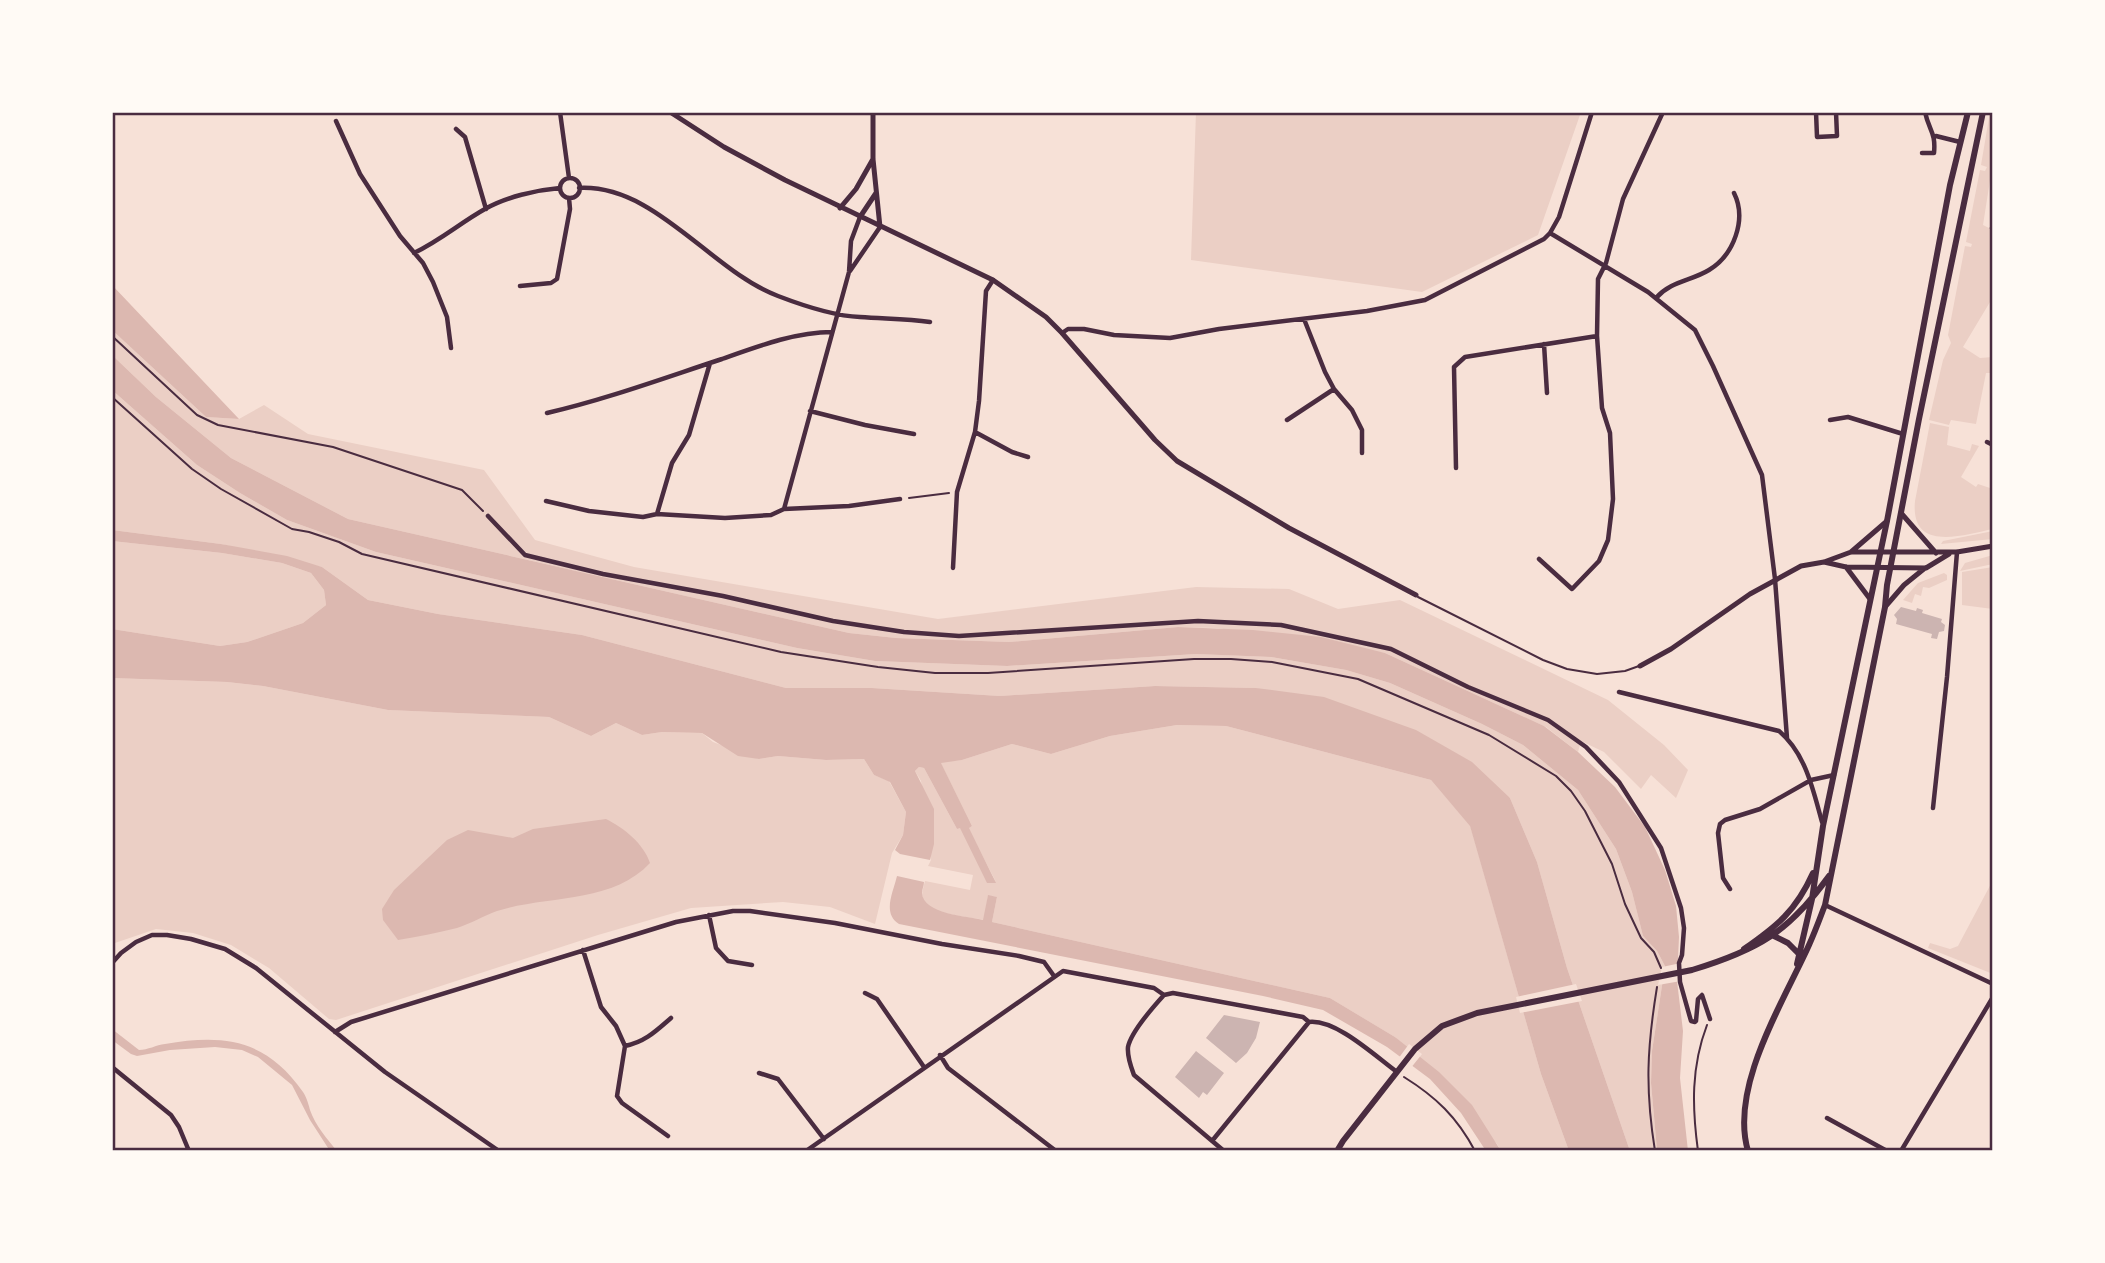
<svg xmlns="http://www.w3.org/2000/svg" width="2105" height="1263" viewBox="0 0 2105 1263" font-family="'Fira Sans Condensed',sans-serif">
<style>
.green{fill:#ebcfc5}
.water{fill:#dcb8b0}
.pier{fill:#f7e1d7}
.building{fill:#ccb4b1}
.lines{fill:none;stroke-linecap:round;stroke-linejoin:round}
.path{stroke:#4a2c40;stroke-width:2}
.service{stroke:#4a2c40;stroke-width:2}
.minor{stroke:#4a2c40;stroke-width:4.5}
.tertiary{stroke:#4a2c40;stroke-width:5}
.primary{stroke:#4a2c40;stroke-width:6}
.neatline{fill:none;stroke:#4a2c40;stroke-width:2.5}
</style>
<rect width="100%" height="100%" fill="#f7e1d7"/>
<path class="green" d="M1196,112H1581L1538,235L1422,292L1191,260Z
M1990,112H1993V161L1983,225L1993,230V297L1963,347L1980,358L1993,357V373H1986L1976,424L1951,420L1949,425L1929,420L1943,360L1951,343L1948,335L1965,246L1971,247L1972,244L1966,242L1980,170L1985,171L1987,167L1981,165Z
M112,330L206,417L239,419L264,405L308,434L484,470L535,540L634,567L938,619L1196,587L1289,589L1338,609L1400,600L1608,700L1664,745L1688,770L1676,798L1651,775L1641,789L1604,752L1581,741L1578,752L1546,727L1385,653L1217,628L1178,627L1009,642L896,638L849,633L348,519L231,458L156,397L112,355Z
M112,390L197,465L240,493L287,520L376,552L797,648L875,661L1007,666L1196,654L1271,657L1346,670L1390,683L1482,724L1523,745L1578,790L1616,849L1632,892L1643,936L1657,951L1665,966L1652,1051L1651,1083L1657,1151H1630L1567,968L1537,862L1510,798L1256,688L1155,686L1000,696L872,688H786L582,635L438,614L368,600L322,567L221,544L112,530Z
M1930,423L1949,427L1947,445L1970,451L1972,444L1979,446L1961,477L1976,487L1978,484L1993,489V529C1963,535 1910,553 1915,501Z
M1993,531V539L1941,544L1943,541Z
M112,541L222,553L282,563L311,573L324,590L326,605L303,623L247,642L220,646L112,629Z
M1993,555V564L1960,571L1965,563Z
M1993,567V609L1962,605V572Z
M1944,573L1947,575V580L1929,588L1923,587L1921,596L1915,594L1912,603L1903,600L1918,583Z
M112,678L227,682L263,686L388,710L549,717L591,736L616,723L642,735L662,732L702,733L713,742L759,759L778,756L826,760L864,759L874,775L889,781L906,812L903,835L892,853L875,924L830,907L783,902L691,908L598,935L336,1020L329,1019L269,968L231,945L193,933L156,929L112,944Z
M1177,725L1226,726L1431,780L1470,825L1541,1074L1569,1151H1501L1497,1144L1395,1037L1330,998L992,922L997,897L988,896L984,920C970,917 933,914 925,903C920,896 923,889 925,881L970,890L973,875L928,866L931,860L921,781L915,771L919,767L924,768L957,829L960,827L996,882L968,828L972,826L940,762L962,760L1012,744L1051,754L1110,736Z
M1993,880V974L1928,948L1930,943L1950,949L1958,946Z"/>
<path class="water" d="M112,285L239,419L206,417L112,330Z
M112,355L156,397L231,458L348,519L849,633L896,638L1009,642L1178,627L1253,630L1321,637L1385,653L1544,726L1578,752L1615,787L1645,827L1665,870L1676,906L1679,937L1677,981L1683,1031L1680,1078L1688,1151L1657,1150L1651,1083L1652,1051L1665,966L1657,951L1643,936L1632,892L1616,849L1578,790L1523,745L1482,724L1390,683L1346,670L1271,657L1196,654L1007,666L875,661L797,648L376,552L287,520L240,493L197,465L112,390Z
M112,530L221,544L287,556L322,567L368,600L438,614L582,635L786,688H872L1000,696L1155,686L1256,688L1324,697L1416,730L1472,762L1510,798L1537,862L1567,968L1630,1151H1569L1541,1074L1470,826L1431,780L1226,726L1177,725L1110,736L1051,754L1012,744L962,760L941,763L972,826L969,828L996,883H987L960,828L957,829L924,768L919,767L915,771L934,809V844L930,860L900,854L895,850L903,835L906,812L890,782L874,775L864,759L826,760L778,756L759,759L738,756L702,733L662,732L642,735L616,723L591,736L549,717L388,710L263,686L227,682L112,678V629L220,646L247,642L303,623L326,605L324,590L311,573L282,563L222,553L112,541Z
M606,819C624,828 644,844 650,863C612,904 547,895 497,911C483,916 470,924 457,928C437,933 417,937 398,940L383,920L382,909L394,890L447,840L468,830L513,838L533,829Z
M897,876L924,882C924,886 922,889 922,893C923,914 967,916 983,920L988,895L997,897L992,922L1330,998L1395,1037L1439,1072L1472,1105L1501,1151H1486L1461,1113L1430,1079L1387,1047L1323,1010L1263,996L899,924C882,913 893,893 897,876Z
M112,1029L139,1050C148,1050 156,1045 165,1044C224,1034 266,1039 303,1092C307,1098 309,1106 310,1110C315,1125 328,1140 337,1151H330L310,1120L292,1085L258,1057L242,1050L215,1047L170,1050L137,1056L131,1054L112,1040Z"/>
<path class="pier" d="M1681,963V981L1658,985L1662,967Z
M1576,984L1582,1001L1520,1013L1516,997Z
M1409,1044L1422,1054L1410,1069L1398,1059Z"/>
<path class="building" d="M1901,607L1916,611L1917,608L1923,610L1922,613L1942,619L1941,622L1945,625L1944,631L1939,632L1937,639L1931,638L1932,634L1896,624L1897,619L1894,615Z
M1224,1015L1260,1022L1256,1038L1247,1053L1236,1063L1206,1038Z
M1196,1051L1224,1073L1207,1095L1203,1092L1199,1098L1175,1077Z"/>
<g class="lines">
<path class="path" d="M112,336L197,415L218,425L333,447L462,490L483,511
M112,397L192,469L221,489L292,529L309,532L339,542L362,554L781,652L878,667L935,673H988L1194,659H1231L1272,662L1358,679L1489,735L1556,776L1571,791L1585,811L1612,864L1625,904L1641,938L1654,952L1661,968
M909,498L949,493
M1404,1077C1436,1097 1457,1117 1475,1151
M1655,1151C1645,1089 1647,1048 1657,987
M1698,1151C1692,1107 1691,1067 1707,1025"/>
<path class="service" d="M1418,597L1543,660L1567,669L1597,674L1625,671L1639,666"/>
<path class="minor" d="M560,112L569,178
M1816,112L1817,137L1837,136L1836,112
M336,121L360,174L400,236L423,263L433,282L447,317L451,348
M456,129L465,137L486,209
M1936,136L1960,142
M1922,153H1934C1936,132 1929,131 1925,112
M560 188a10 10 0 1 1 20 0a10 10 0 1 1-20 0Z
M579,188C655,184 711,271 778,296C804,306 833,316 860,317C884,319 906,318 930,322
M1992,228L1993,224
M1550,233L1648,292L1695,330L1713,366L1762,475L1775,579L1787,738
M414,253C441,240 460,223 485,209C506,197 536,190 560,188
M850,271L880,227
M520,286L551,283L557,279L570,209L569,198
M1656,298C1671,281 1691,281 1709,270C1734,255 1747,219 1734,193
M1304,319L1325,372L1334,389L1352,410L1362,430V453
M1062,333L1068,329H1084L1114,335L1170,338L1219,329L1367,311L1425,300L1544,239L1550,233L1559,217L1592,112
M1544,344L1547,393
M810,411L865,425L914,434
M547,413C607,399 664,378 722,359C756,347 795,332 832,332
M1287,420L1334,389
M1830,420L1848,417L1903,434
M975,432L1012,452L1028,457
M1987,442L1993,445
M1456,468L1454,367L1465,357L1597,336
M546,501L589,511L643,517L657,514L725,518L771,515L784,509L849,506L900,499
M784,509L849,272L851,241L860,217
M657,514L672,463L689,435L710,363
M488,516L525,555L603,574L723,596L833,621L904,632L959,636L1198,621L1281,625L1391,649L1468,687L1548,720L1586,747L1619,782L1661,848L1681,908L1684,928L1682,955L1679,963L1680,982L1691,1021L1695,1022L1696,1021L1698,999L1702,995L1710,1019
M1539,559L1572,589L1599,561L1608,540L1613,499L1610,433L1602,408L1597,336L1598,279L1606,263L1623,199L1663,112
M953,568L957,492L975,432L979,401L986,291L993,280
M1619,692L1779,731C1806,754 1813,790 1822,822
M1933,808L1947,677L1957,552
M1730,889L1723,878L1718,833L1720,824L1725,820L1760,809L1811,780L1834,775
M1825,905L1993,984
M709,915L716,948L728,961L752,965
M583,950L601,1007L616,1026L625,1046L617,1096L622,1103L668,1136
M112,963L121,953L136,942L152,935H167L191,939L225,949L256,968L385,1072L499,1151
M865,993L877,999L924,1067
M1164,995C1154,1006 1131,1032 1128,1047C1127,1057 1131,1067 1134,1075L1224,1151
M335,1032L351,1022L676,922L733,911H750L835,923L942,944L1019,956L1044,962L1054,976
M625,1046C645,1042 656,1031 671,1018
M940,1055L948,1068L1056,1151
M112,1067L171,1115L179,1127L189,1151
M759,1073L778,1079L824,1139
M1827,1118L1887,1151
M1212,1141L1309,1022
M806,1151L1063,971L1154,988L1164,995L1173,993L1303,1017L1309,1022C1336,1019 1375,1056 1397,1072
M1901,1151L1993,997"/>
<path class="tertiary" d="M670,112L724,147L785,180L993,280L1046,317L1062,333L1155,440L1177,461L1289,528L1416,595
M873,112V159L880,227
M840,208L856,189L873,159
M860,217L876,193
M1901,513L1936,553
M1851,552L1887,521
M1824,562L1846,567L1926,568L1949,554
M1846,567L1870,599
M1885,607L1904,585L1925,568
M1640,666L1671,649L1750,594L1801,566L1824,562L1851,552H1957L1993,546"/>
<path class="primary" d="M1774,936L1788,943L1799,954
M1744,949C1777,926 1796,911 1813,873
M1797,964L1812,899L1823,826L1887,521L1950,185L1968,112
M1337,1151L1343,1141L1415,1049L1442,1026L1477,1013L1692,970C1758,950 1789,932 1829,876
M1748,1151C1729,1087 1784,1001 1809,945C1815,932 1820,918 1825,905L1885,607L1887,585L1919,419L1983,112"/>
</g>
<rect width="2105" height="1263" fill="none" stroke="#fffaf5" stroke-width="228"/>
<rect x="114" y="114" width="1877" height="1035" class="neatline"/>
</svg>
